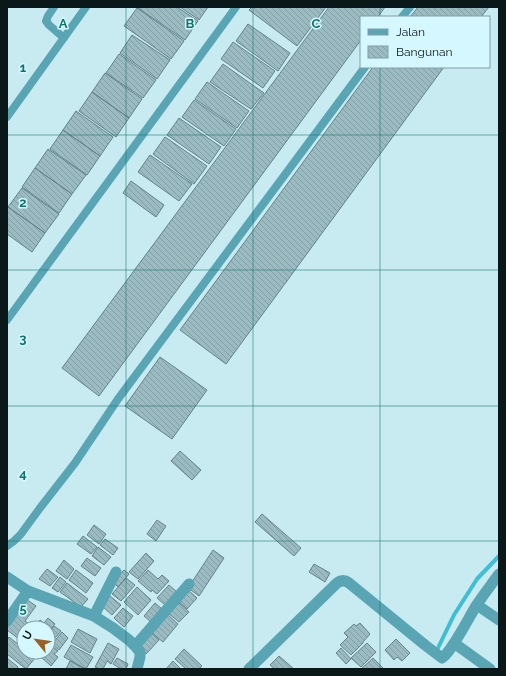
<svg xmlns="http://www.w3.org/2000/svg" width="506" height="676" viewBox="0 0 506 676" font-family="Raleway,sans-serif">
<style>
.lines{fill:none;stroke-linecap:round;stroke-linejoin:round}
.stream{stroke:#3fbed4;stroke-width:4}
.building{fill:url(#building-back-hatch);stroke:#64838a}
.service{stroke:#5aa5b4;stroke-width:8}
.minor{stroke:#5aa5b4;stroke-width:11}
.grid{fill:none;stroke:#0f766e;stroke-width:1;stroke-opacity:0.55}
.grid-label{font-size:13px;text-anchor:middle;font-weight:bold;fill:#0f766e;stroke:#d5f7ff;stroke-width:3;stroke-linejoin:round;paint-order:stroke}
</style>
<defs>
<pattern id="building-back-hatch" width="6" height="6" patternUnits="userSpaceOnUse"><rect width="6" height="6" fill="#9abbc2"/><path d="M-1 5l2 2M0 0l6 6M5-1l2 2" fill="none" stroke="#83a0a6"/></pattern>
</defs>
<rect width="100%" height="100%" fill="#c8eaf1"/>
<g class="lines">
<path class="stream" d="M437,650L454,615L477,579L499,556"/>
</g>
<path class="building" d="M139,7H177L198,21L185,40L138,8Z
M180,7H208L199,20Z
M252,7H326L297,46L249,10Z
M329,7H385L378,17H361V40L99,396L62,368Z
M418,7H489L481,17H410Z
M137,8L184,41L171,59L124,26Z
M248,24L290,53L278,71L236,41Z
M132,35L170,60L157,79L120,53Z
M233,42L275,71L263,88L221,59Z
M119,54L156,80L143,98L106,73Z
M223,64L264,93L251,109L210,82Z
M373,67H444L226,364L180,330Z
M105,73L142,99L129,118L92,92Z
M207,82L249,111L237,128L195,99Z
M92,92L129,118L116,137L79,111Z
M194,100L236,129L224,146L182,117Z
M76,111L113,137L100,156L63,130Z
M179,118L221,147L209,164L167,135Z
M63,130L100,156L87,175L50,149Z
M165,137L207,166L194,184L153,154Z
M48,149L86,175L72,194L35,168Z
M150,155L192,184L179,201L138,172Z
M35,168L72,194L59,213L22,187Z
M131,181L164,205L156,217L123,193Z
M22,188L59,214L45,233L8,207Z
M8,207L45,233L32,252L7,234V209Z
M160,357L207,390L172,439L125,406Z
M180,451L201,470L192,480L171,461Z
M262,514L301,548L294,556L255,522Z
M157,520L166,526L156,541L147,534Z
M94,525L106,534L99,544L87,535Z
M83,536L97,547L91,554L77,544Z
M105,539L118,548L113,555L100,545Z
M98,547L111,557L104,565L92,556Z
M213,550L224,558L199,596L188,588Z
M146,553L154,561L138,579L129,572Z
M87,558L101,568L95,576L81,566Z
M64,560L74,569L67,579L56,571Z
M314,564L330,573L325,582L309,572Z
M47,569L58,577L50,586L39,579Z
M76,570L93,583L86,593L69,580Z
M124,570L129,574L118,587L113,582Z
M148,570L158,579L162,575L169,581L157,594L152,590L151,592L138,581Z
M60,577L66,582L58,592L52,588Z
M126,578L135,585L121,601L112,594Z
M67,583L88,599L81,607L60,592Z
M169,585L177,592L165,605L157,598Z
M137,587L151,600L138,615L124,602Z
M188,590L197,598L187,609L178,601Z
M110,596L121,605L112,615L102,606Z
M26,599L36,606L25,621L29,624L27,628H24V632L19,639L7,630V626Z
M178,602L189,612L179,622L168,613Z
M155,603L162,609L151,622L144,616Z
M123,608L133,616L124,627L114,618Z
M167,614L178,624L163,642L151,632Z
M48,618L55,624L48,633V628H34L40,620L44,623Z
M360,623L370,634L363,642V643L351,655L340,645L348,637L344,633L354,624L356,626Z
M54,626L61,631L48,646V634Z
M78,629L97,639L90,653L71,642Z
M62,632L68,638L59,650L52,644Z
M150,632L159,640L146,654L137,647Z
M9,637L24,649V652H28L35,658L26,669L7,654V639Z
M396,639L410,653L402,661L397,657L394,660L385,650Z
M108,643L119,649L111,664L107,661L103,669H99L95,667Z
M367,643L376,652L361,667L351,658Z
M51,645L58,651L54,654L58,657L51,666L41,657L45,652H48V649Z
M71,645L93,657L86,669L64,657Z
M341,648L351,659L346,664L336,653Z
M184,649L202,666L199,669H186L175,659Z
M279,656L294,669H275L270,665Z
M7,658L18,667L16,669L7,668Z
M117,658L128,664L126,669H121L113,664Z
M373,658L383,668L382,669H361Z
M70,661L85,669H66Z
M173,661L181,669H166Z"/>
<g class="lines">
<path class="service" d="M54,7L48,16L46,21L49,25L64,38
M402,17L410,7
M7,117L86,7
M7,320L236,7
M7,546L14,541L21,534L40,508L75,463L118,399L365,67"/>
<path class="minor" d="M7,577L28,591L94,616L113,628L129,640L135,646L140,652V657L137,669
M477,605L499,620
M94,616L116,572
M7,621L28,591
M454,643L490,669
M135,646L189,584
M249,669L337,583C341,580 345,580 349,583L425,645L442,658C452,651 468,619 476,606C483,595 491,585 499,574"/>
</g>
<path class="grid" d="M126,7V669M253,7V669M380,7V17M380,67V669M7,135H499M7,270H499M7,406H499M7,541H499"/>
<g class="grid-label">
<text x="63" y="28">A</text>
<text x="190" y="28">B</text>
<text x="316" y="28">C</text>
<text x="23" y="72">1</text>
<text x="23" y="207">2</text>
<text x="23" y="343">3</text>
<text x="23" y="478">4</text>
<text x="23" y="613">5</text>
</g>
<rect width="506" height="676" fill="none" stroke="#0b181a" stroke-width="16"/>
<rect x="360" y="16" width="130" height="52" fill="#d5f7ff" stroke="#849ea3"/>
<rect x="368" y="29" width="20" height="6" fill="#5aa5b4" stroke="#849ea3"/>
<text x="396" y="36" font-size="12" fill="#0b181a">Jalan</text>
<rect x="368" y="46" width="20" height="12" fill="url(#building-back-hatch)" stroke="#849ea3"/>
<text x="396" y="56" font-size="12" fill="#0b181a">Bangunan</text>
<g transform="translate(36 640) rotate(299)"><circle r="19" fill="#d5f7ff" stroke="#849ea3"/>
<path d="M0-3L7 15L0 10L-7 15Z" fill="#9c6023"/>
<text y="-6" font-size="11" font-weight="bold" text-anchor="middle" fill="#0b181a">U</text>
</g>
</svg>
